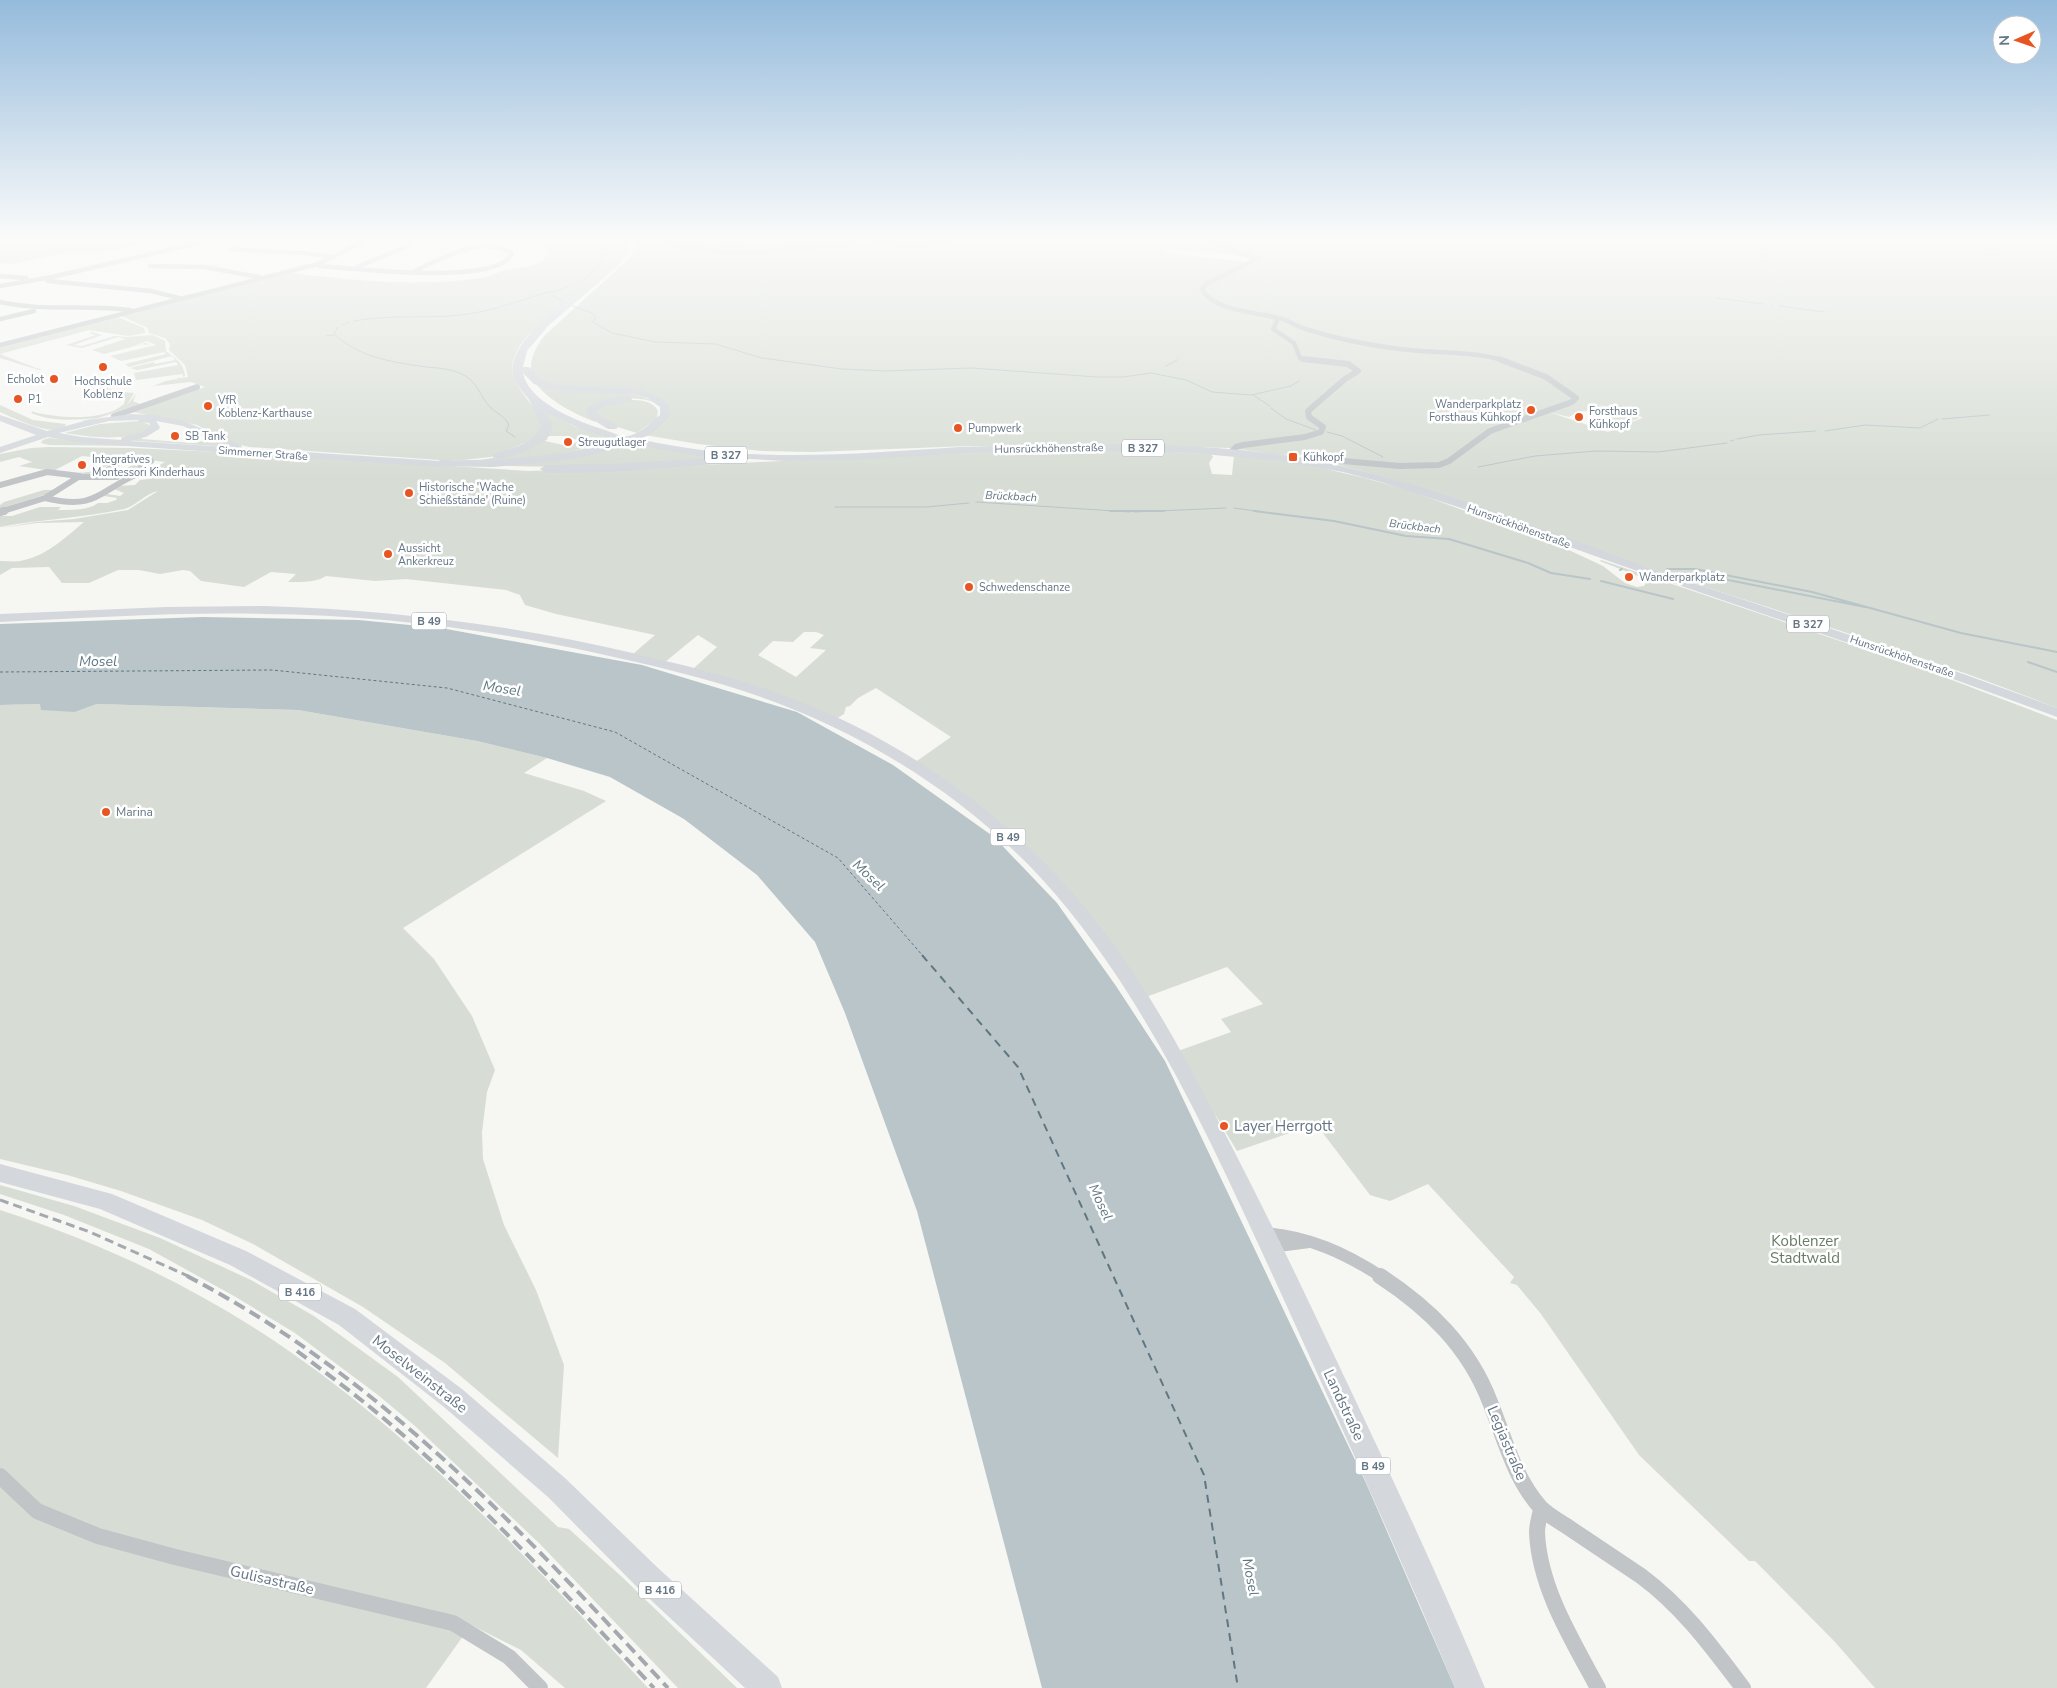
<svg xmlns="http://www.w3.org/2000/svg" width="2057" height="1688" viewBox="0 0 2057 1688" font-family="'Nunito Sans',sans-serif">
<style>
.green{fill:#d7ddd4;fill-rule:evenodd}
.water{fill:#b9c5c9}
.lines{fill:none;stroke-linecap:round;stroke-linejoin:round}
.stream-far1{stroke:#b9c5c9;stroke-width:1}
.stream{stroke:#b9c5c9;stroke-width:2}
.ferry-far1{stroke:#607781;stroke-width:1;stroke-dasharray:3 2.5;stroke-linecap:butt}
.ferry{stroke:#607781;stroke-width:2;stroke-dasharray:8 6;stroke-linecap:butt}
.street-far4{stroke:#c1c5c8;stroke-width:4.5}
.street-far3{stroke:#c1c5c8;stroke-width:6}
.street-far2{stroke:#c1c5c8;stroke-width:8}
.street-far1{stroke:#c1c5c8;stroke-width:12}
.street{stroke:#c1c5c8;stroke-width:16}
.secondary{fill:#d4d8dc;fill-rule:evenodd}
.primary{fill:#d4d8dc;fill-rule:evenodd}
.highway{fill:#d4d8dc;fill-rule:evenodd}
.rail-far1{stroke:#a3a9af;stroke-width:3;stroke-dasharray:9 5;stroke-linecap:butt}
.rail{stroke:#a3a9af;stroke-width:4;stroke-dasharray:12 6;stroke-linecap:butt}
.poi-dot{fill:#e75622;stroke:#fff;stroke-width:2}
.labels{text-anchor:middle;stroke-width:5;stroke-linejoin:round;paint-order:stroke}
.far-poi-label{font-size:11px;fill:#647584;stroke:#fff;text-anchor:start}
.far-street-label{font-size:11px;fill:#647584;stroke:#fff}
.shield{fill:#fff;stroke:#929ea9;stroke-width:1}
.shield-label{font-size:11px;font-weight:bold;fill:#647584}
.far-water-label{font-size:11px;font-style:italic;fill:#607781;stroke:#fff}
.poi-label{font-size:12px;fill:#647584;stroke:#fff;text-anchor:start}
.water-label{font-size:14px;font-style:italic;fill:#607781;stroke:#fff}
.near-poi-label{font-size:15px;fill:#647584;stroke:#fff;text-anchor:start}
.near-park-label{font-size:15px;fill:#677b63;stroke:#fff}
.near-street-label{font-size:15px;fill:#647584;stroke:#fff}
</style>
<rect width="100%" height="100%" fill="#f6f6f3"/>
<path class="green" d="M0,241H162L108,251L69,252L12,264L0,263Z
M540,241H621L620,253L609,267L530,333C490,378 527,387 544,426L539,437L491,457L463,460H440L250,447L232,443L197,425L133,412L205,387L191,382L153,386L166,381L188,377L185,365L169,350L170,344L165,338L149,333L148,328L119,315L290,272C305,276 320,276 336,278C384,283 433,285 481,278C490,277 497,272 506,270C523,267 539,268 550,252Z
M636,241H1002L997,244L1001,245L1009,241H2057V708C1912,650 1761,607 1613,556C1522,525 1432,487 1338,465L1343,459L1295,454L1280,455L1231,448L1151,446H969L812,452L762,451L698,444L645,435L669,411L639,392L571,388L545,383L531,370C530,357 537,346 544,336L631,257L636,248ZM1167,250L1200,251L1253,258L1245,262L1166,253ZM1589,402L1642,417V418L1608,432L1549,412L1569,417L1577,412L1585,411L1611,418L1593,426L1608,431L1639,418Z
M118,317L144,328L145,333L128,336L89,330L0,354L36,368L41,369L39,370L0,358V346Z
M92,332L102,335L74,345L82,346L114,336L127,337L153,335L165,341L166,351C175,358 184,363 185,376C179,380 172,380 166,381L183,377V374L136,380L134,373L178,365L176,362L137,370L130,368L154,362L155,364L175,360L172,356L129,367L125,364L166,354L164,352L121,361L110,356L156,345L147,341L133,346L145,343L149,344L147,345L143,344L104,354L92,350L125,339L119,337L82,348L66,345L96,335L89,333Z
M536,384C565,387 631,387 653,402C633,395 615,400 596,405L595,422C573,413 552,403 536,384Z
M89,385L83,386L93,385L105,387L115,391H125L123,392L134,393L127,405L137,393L133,401L140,404L98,418L121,413L85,421H82L97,418C75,420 53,422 31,413L34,410L33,412C58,418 104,422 124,404L125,400L122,398Z
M625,400C637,400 652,399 658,411L657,418L637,433L608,424L593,411L595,408Z
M0,405L33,420L66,424C57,440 14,418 0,412Z
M545,411L576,427L617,440L553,456L468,462L505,456L546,438L548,439L545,441L568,446L579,441L568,436H546Z
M139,421L153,426L149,432C116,440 98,438 65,433L100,424Z
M143,437L141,439L192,443L215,439L231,447L122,440Z
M49,438L138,446L49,445L41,443L43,440Z
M625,442L760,458L564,467L503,466Z
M48,447L133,448L264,454L529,471L703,465L969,451L1106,449L1211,454L1213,457L1209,463L1212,474L1232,475L1234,455L1300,463L1365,478L1408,490L1558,545L1603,566L1625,583L1637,587L1644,586L1648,580L1600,561L1601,560L1923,669L2057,720V1688H1875L1835,1642L1755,1561H1749L1639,1455L1541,1314L1517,1285L1510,1283L1514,1277L1428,1184L1390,1201L1370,1195L1316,1124L1237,1151L1225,1131L1230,1129L1225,1121L1220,1122L1202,1095L1178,1051L1231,1032L1221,1019L1263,1004L1227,967L1146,997L1069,889L996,819L914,763L951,737L876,688L858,698L850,706L846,707L844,714L836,719L693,669L717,647L698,635L665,662L633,654L655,635L556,614L525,605L520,595L506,590L406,579L375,581L326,576C316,583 300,582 288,582L296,574L271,572L244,587L201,581L190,571L183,570L160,574L139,570H118L89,583H62L49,567L12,568L0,575V561C6,561 14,562 20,561C45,557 65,538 84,522L37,523L0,528L36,522L74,519L128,510L158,491C146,493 136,506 124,509C83,518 41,519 0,527V516H12L40,507H61L58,510C72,510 90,510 98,503H107L116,500L117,498L104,496L107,494L120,496L124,493L114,489L118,486L135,485L140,480L149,479L165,471L151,470L165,462L150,460L127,476H112L120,474L142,457L126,459L128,457H126C114,463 102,467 92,475L78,473L89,472L112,459L82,456L53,471L19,466L32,462L19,457L0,462V454L31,448ZM804,632H816L824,635L810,648L826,650L796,677L758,655L773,641L793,642Z
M44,490H55L47,495H44L0,509V505L4,502Z
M40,704L75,712L97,704L298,710L477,741L547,758L524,773L584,791L606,801L403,928L434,959L472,1016L495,1070L487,1092L482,1132L483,1159L504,1225L536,1290L564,1365L558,1458L445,1363L363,1307L253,1244L202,1220L121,1191L67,1175L0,1159V705Z
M0,1185L74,1206L160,1238L251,1280L314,1316L398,1377L558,1527L569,1529L622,1577L737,1688H678L540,1544L415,1426L378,1395L295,1333L234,1296L149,1249L64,1215L0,1194Z
M0,1210C90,1239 176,1278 256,1329C406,1425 528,1558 648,1688H565L521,1650L471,1625L426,1688H0Z"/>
<path class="water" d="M203,617L358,620L441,628L642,665L797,712L893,765L994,837L1057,903L1116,986L1165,1061L1366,1483L1455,1688H1042L917,1211L845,1013L815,942L757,875L684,819L610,777L547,758L477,741L298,710L97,704L75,712L41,710L40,704L0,705V624Z"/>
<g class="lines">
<path class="stream-far1" d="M1258,241L1262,246
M1992,241L1980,247L1996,255L1998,259
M2028,241L2057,246
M607,254L608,241
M1758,255L1770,251L1766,241
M1759,256L1775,266
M2000,261L2003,264
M581,282L597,268L603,259
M556,293L553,296L565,303
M1716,298L1763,304
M570,305L592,313L596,318L593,322L612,333L655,342L715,344L762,358L842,369L885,371L971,368L1097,377H1123L1151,373L1186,380L1212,392L1251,395L1291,386L1299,381
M1771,305L1773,306
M1779,306L1824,312
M354,321C386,315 418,318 450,316C480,314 505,306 532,297C545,292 557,292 569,286
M342,325L349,322
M338,327L334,334C360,358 392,362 426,367C439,368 455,369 467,377C478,384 481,398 490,407C497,414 505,416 509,425L506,431L515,437
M326,336L334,335
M1166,366L1177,360
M1253,395L1270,406
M1271,408L1286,419L1316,430
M1942,419L1990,415
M1825,431L1865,425L1920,428L1938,419
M1327,432L1342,436L1383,457
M1737,439L1759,435L1816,431
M1731,441L1734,440
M1478,467L1535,456L1596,451L1658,452L1727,443
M976,502L1130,512
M835,507H926L969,503
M1234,508L1264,512
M1135,512L1226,508"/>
<path class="stream" d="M1110,511H1164
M1254,511L1334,521L1406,536L1449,539L1528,563L1551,573L1590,579
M1667,569H1695L1812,592L1961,633L2057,652
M1620,570L1622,569
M1713,577L1865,607
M1601,581L1673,599
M2028,662L2057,672"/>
<path class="ferry-far1" d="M0,672L272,670L447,688L615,732L838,858L923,956"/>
<path class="ferry" d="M922,955L1018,1067L1204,1475L1238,1688"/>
<path class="street-far4" d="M662,241C726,261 792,249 858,241
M717,241L739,243L725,246
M876,241L907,244L953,241
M1209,241L1257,259
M230,249L304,253L334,257
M1257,259L1206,284L1202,289C1211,310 1259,313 1279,318C1288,320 1295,326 1303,328C1332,338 1363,344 1393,348C1430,354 1467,350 1503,360
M150,266L205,267L259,277
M319,266C359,269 472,282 504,262C508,260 510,256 512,253C480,235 445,257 415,271
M357,267L408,246H406
M0,276L26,278
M48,281L151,291L179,298
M0,286L52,277L206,241
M0,302C43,312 87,304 130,310
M1275,317L1277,321L1273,329L1294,343L1300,358L1307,360
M0,319L34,311
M0,345L318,264L364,241"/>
<path class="street-far3" d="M114,416L197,387
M1232,451L1236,447L1243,445L1305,437L1321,432L1323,427L1309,417L1308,411L1345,379L1358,371L1348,364L1303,359
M1300,461L1309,458L1400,466L1439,465L1449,461L1490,431L1572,402L1576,398L1546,377L1499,359
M80,477H97L124,459
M97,477H117
M0,485L47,472L80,476L45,498L0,512
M45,498C98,511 98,490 140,473L137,471L151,461"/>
<path class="street-far2" d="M0,512L4,511"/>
<path class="street-far1" d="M1264,1233C1308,1236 1345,1253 1382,1277
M1271,1247L1309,1242"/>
<path class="street" d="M1380,1276C1429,1308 1469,1347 1490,1402C1505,1439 1514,1478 1541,1508C1548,1515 1557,1520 1565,1525C1590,1542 1616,1559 1641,1576C1683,1607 1712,1647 1743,1688
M0,1476L37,1511L98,1536L175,1557L453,1623L509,1657L540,1688
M1541,1509C1540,1516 1537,1524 1537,1532C1539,1587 1572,1640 1598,1688"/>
<path class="secondary" d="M131,414L154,415L181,420L241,445L242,448L440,461L445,464L440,467L82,443L48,437L0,453V447L36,435L0,421V415L47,431L88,420ZM138,420L139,422L149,423L151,426L140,433L122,437L121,440L82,437L59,433L109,421ZM156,421L183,426L228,447L130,441L146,437L159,429L160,427Z"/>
<path class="primary" d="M1063,444C1142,445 1223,444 1302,458C1431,481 1554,535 1678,578C1805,620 1932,661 2057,708V717L1945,676L1620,565L1461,508L1381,482L1343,472L1280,461L1192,453L1063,450L959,453L954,450L959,447Z
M265,606C391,610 515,625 637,654C683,665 730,676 775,692C899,736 1010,814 1092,916C1130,963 1160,1013 1189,1066C1226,1134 1261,1203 1295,1273C1360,1410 1427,1548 1485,1688H1455C1399,1554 1339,1421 1279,1289C1214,1148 1146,993 1041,878C968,799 872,738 772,701C715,680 655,666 596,653C487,629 375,615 264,614C176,612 88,618 0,622V614L166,607Z
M0,1164L112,1194L246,1251L355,1309L462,1389L566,1479L658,1568L778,1677L782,1688H745L638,1588L548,1497L444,1407L339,1325L230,1265L100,1209L0,1182Z"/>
<path class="highway" d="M620,241H628V252L619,265L548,326L527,351L523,367H529L541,379L556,385L633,388L654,394L669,404L670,416L651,434L640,439C744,464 854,454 959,447L965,450L959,453L873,459L785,461L698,456L630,444L592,455L560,461L493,467L436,466L434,464L440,460C501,461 560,457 618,441L581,429L545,412L553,425C551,429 551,433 549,436C542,446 505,461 494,458L492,456L494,454C511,448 536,444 541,425C537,417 532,405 528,398C522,391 516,385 513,376C504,339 588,283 613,261L620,252ZM523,373L534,384L550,390L573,393L633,394L647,398L660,407V415C651,422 639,435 628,436C621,437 611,432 605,430C579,422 529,403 523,373Z
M627,396L631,397L632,399L631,401L606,406L597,411L598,415L616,425L618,427L616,429H608L588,417L586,410C596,399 612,398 627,396Z
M713,458L717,460L719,462L717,464L611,472L546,473L540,469L546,465L611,464Z"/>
<path class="rail-far1" d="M0,1200L90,1232L190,1277"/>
<path class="rail" d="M187,1276C381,1377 521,1530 668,1688
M297,1351C330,1376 364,1401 395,1428C487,1509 570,1599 654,1688"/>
</g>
<linearGradient id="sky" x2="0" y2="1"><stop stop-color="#95bbdc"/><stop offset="0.5" stop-color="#fbfbfa"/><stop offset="1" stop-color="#fbfbfa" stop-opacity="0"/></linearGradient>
<rect width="2057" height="478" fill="url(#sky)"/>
<g class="poi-dot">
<circle cx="103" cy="367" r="5"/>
<circle cx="54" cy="379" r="5"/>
<circle cx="18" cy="399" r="5"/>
<circle cx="208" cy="406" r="5"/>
<circle cx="1531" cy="410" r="5"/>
<circle cx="1579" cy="417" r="5"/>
<circle cx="958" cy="428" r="5"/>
<circle cx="175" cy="436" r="5"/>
<circle cx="568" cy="442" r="5"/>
<rect x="1288" y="452" width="10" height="10" rx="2.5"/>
<circle cx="82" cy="465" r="5"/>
<circle cx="409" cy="493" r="5"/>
<circle cx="388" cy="554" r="5"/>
<circle cx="1629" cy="577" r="5"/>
<circle cx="969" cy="587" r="5"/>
<circle cx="106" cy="812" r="5"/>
<circle cx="1224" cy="1126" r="5"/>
</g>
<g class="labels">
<g class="far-poi-label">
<text x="44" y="383" text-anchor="end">Echolot</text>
<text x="103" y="385" text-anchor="middle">Hochschule<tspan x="103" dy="13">Koblenz</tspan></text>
<text x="28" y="403">P1</text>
<text x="218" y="404">VfR<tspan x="218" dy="13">Koblenz-Karthause</tspan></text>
<text x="1521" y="408" text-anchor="end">Wanderparkplatz<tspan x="1521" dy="13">Forsthaus Kühkopf</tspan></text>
<text x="1589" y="415">Forsthaus<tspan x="1589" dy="13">Kühkopf</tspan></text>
<text x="968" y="432">Pumpwerk</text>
<text x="185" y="440">SB Tank</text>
<text x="578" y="446">Streugutlager</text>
<text x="1303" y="461">Kühkopf</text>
<text x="92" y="463">Integratives<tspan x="92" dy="13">Montessori Kinderhaus</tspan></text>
<text x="419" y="491">Historische 'Wache<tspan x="419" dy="13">Schießstände' (Ruine)</tspan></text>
<text x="398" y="552">Aussicht<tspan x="398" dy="13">Ankerkreuz</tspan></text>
<text x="1639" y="581">Wanderparkplatz</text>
<text x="979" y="591">Schwedenschanze</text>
</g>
<g class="far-street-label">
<text transform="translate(1049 448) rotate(-1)" y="4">Hunsrückhöhenstraße</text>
<text transform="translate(263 453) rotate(4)" y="4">Simmerner Straße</text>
<text transform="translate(1519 526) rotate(20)" y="4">Hunsrückhöhenstraße</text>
<text transform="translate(1902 656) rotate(19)" y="4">Hunsrückhöhenstraße</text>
</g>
<g class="shield">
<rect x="1122" y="439.5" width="42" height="17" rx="4"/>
<rect x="705" y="446.5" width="42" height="17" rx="4"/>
<rect x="411.5" y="612.5" width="35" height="17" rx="4"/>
<rect x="1787" y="615.5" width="42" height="17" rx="4"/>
<rect x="990.5" y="828.5" width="35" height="17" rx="4"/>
<rect x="279" y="1283.5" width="42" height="17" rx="4"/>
<rect x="1355.5" y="1457.5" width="35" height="17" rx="4"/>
<rect x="639" y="1581.5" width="42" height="17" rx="4"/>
</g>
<g class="shield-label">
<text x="1143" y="452">B 327</text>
<text x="726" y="459">B 327</text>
<text x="429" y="625">B 49</text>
<text x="1808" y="628">B 327</text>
<text x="1008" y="841">B 49</text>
<text x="300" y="1296">B 416</text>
<text x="1373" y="1470">B 49</text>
<text x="660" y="1594">B 416</text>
</g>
<g class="far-water-label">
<text transform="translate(1011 496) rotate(3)" y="4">Brückbach</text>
<text transform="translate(1415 526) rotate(7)" y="4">Brückbach</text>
</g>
<g class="poi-label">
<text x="116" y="816">Marina</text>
</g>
<g class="water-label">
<text x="98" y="666">Mosel</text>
<text transform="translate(502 688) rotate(9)" y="5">Mosel</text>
<text transform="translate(869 875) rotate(43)" y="5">Mosel</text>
<text transform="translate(1101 1202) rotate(65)" y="5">Mosel</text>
<text transform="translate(1251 1577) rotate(79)" y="5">Mosel</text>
</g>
<g class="near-poi-label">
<text x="1234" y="1131">Layer Herrgott</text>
</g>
<g class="near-park-label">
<text x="1805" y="1246">Koblenzer<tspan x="1805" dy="17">Stadtwald</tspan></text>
</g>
<g class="near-street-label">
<text transform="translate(420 1374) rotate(38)" y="5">Moselweinstraße</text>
<text transform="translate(1344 1405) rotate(65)" y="5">Landstraße</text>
<text transform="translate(1507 1443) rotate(67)" y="5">Legiastraße</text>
<text transform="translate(272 1580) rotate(13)" y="5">Gulisastraße</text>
</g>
</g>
<g transform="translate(2017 40) rotate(268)"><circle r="24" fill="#ffffff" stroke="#c1c8ce"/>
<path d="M0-4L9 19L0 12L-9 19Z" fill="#e75622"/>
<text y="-8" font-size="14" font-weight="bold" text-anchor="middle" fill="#647584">N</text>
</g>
</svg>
